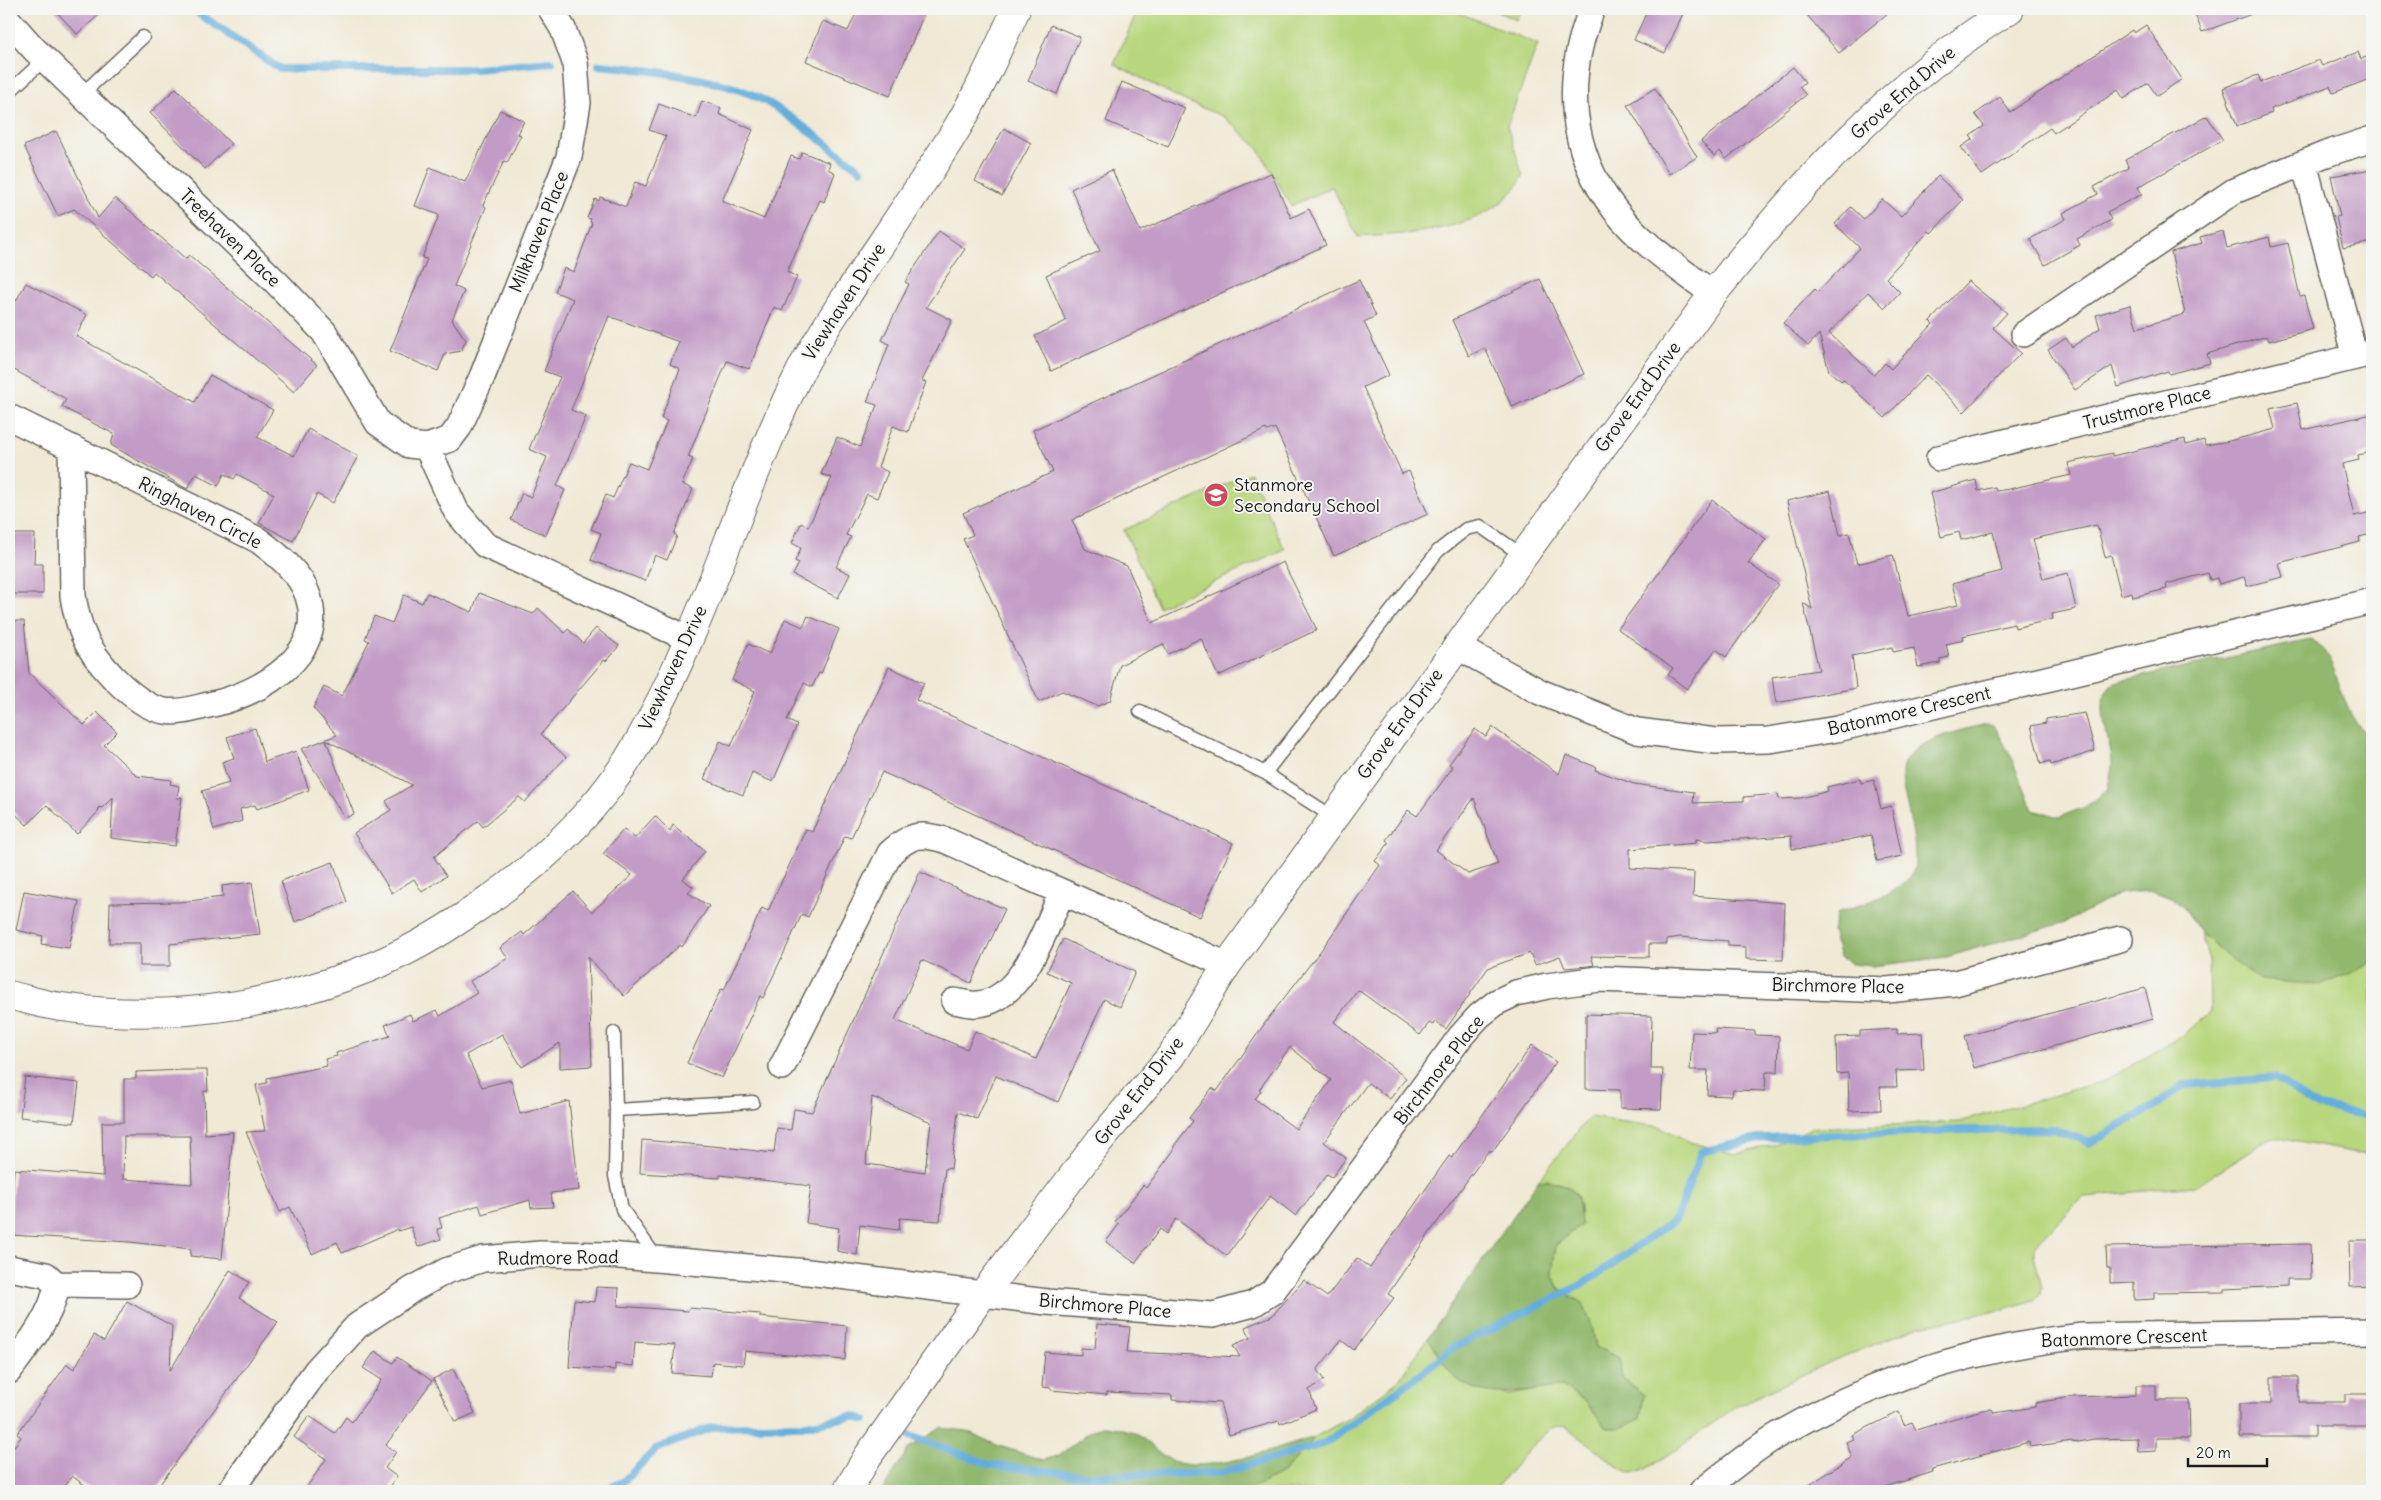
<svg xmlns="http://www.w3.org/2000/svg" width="2381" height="1500" viewBox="0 0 2381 1500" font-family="Delius,sans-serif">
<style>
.green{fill:#b8d77e;stroke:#6a7a4d}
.forest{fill:#92b86d;stroke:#576a44}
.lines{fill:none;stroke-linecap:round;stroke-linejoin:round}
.stream{stroke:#63addb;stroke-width:8}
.building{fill:#c29bc6;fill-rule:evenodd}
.service-casing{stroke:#66645d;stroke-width:15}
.minor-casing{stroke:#66645d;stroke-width:28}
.tertiary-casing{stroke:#66645d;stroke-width:30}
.service{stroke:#fff;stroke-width:12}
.minor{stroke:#fff;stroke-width:25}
.tertiary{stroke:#fff;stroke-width:28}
.labels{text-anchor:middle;stroke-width:4;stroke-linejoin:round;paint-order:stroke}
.street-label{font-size:18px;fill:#1c1c1c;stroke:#f6f6f2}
.poi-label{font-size:18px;fill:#1c1c1c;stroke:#f6f6f2;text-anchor:start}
</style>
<rect width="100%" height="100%" fill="#f6f6f2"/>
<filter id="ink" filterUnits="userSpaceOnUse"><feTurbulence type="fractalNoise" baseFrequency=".02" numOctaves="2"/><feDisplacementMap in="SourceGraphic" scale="10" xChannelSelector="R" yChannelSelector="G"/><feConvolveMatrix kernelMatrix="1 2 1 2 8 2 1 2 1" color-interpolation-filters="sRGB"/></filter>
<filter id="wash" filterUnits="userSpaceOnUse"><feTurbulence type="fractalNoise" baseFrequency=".0096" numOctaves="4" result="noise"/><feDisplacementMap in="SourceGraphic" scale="20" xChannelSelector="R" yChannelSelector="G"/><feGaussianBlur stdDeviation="1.12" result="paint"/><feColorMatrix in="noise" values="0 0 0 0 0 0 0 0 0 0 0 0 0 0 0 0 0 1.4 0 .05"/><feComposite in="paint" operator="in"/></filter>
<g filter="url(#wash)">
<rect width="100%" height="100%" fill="#f0e9d5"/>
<path class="green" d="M1138,9H1449L1538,44L1507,126L1523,176C1495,231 1413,234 1358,237L1332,187L1291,206L1258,148L1224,117L1183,100L1114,64Z
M1491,9H1521L1516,20Z
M1250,473L1285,550L1159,607L1124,530Z
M2200,932L2229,958L2356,971L2372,961V1156L2272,1137L2195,1186L2084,1197L2036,1244L2034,1256L2042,1288L2041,1295L2035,1300L2001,1310L1920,1326L1827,1363L1734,1408L1663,1459L1639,1472L1631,1473L1618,1467L1564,1425L1551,1428L1536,1442L1493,1491H1247L1284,1472L1315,1437L1349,1418L1397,1382L1428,1338L1456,1378L1509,1395L1561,1386L1585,1401L1606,1428L1644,1395L1622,1378L1619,1358L1596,1347L1592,1326L1583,1304L1558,1287L1552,1273L1556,1245L1581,1225C1580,1217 1581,1204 1578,1197C1570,1183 1552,1180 1538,1181L1589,1117L1661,1127L1690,1142L1735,1154L1774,1145L1812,1128L1959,1122L2104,1081L2181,1037L2210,1012L2209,960Z"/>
<path class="forest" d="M2310,640C2343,653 2337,722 2372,735V961L2356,971L2321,985L2260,980L2229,958L2200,932L2185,909L2172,898L2152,891L2121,893L2066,922L1947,957L1872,966L1852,964L1840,957L1832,931L1838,913C1860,904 1891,897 1907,880C1916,872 1915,863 1915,852C1914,826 1904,802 1902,776C1899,741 1963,730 1987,724L1994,725L2010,755L2033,810L2059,817L2085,807L2107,791C2109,781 2113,769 2112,760C2110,738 2091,697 2115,682Z
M1548,1180C1580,1190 1578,1193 1581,1225L1556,1245L1552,1273L1558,1288L1583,1304L1592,1326L1596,1347L1619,1358L1622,1378L1644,1395L1640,1419L1620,1428H1606L1585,1401L1561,1386C1527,1391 1487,1402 1457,1379C1445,1370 1437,1350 1428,1338L1538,1181Z
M1106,1426C1115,1428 1125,1429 1133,1432C1147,1439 1158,1455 1173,1461C1205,1475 1283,1447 1315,1437L1284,1472L1247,1491H882L909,1448L941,1428L967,1431L999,1446L1043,1460L1058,1456L1092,1430Z"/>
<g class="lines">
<path class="stream" d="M192,9L280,69H476L552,62
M599,65C643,69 727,79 765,101C798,120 829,147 861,170
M910,1436L991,1465L1090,1476L1220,1473L1324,1444L1422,1373L1454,1347L1585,1283L1676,1219L1701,1152L1763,1138L1965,1130L2054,1129L2090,1143L2158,1104L2184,1085L2275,1078L2318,1107L2372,1116
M603,1491L623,1482L656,1449L712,1427L807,1425L853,1416L865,1420"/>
</g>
<g id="blocks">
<path class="building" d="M54,9H106L77,34Z
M858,9H926L890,96L806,61L823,21L848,31Z
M1648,9H1685L1665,53L1634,40Z
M1802,9H1893L1839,53Z
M2193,9H2259L2260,11L2202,32Z
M1051,25L1080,37L1057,94L1028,81Z
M2146,25L2182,79L2157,96L2148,83L2124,99L2118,90L2054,133L2050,128L1982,175L1961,147L1973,139L1970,136L1984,126L1975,114L2000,97L2010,112L2132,30L2134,33Z
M2358,52L2361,59L2372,55V78L2333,93L2330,86L2271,109L2272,113L2237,126L2223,88L2258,75L2261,82L2319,60L2322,66Z
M1793,67L1805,82L1799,87L1806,95L1726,159L1720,151L1714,156L1701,141Z
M1122,82L1185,108L1168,147L1106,121Z
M176,88L231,144L205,169L150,113Z
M1655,88L1697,157L1669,174L1627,105Z
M702,101L721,108L719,114L753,130L722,201L764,219L791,156L799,159L802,152L830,163L828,169L835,173L824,202L820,200L787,272L797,277L782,311L774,307L749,369L727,361L688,457L693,459L682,484L693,489L674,534L677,536L667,560L655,555L645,581L591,560L601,533L591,529L606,495L613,498L629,462L647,469L667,421L661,418L680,369L670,364L679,342L609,316L571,410L586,416L557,486L565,490L546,535L511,520L522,493L531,497L547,457L529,449L560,377L544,371L573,299L555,292L564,268L574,272L592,223L590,222L591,219L587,218L595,199L599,201L600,197L626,207L635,182L646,186L666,136L649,130L659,104L696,118Z
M500,110L524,121L518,134L521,135L507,163L504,161L483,205L486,207L454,286L464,291L452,320L466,340L461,351L445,354L438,371L390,351L427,259L422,258L439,215L415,206L430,167L465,182Z
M2207,116L2223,140L2138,187L2142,194L2107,212L2111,220L2077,239L2080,245L2045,265L2030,239L2066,219L2063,213L2098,194L2094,187L2129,168L2125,160Z
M1004,128L1031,143L1002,196L975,181Z
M56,131L98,218L115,198L186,259L189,255L317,365L294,392L154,272L151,276L74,209L58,216L24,146Z
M2372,169V242L2343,248L2336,217L2340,216L2331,176Z
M1112,170L1140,231L1271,173L1291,218L1309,209L1326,245L1051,371L1035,336L1066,321L1046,275L1100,251L1071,189Z
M1938,176L1963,200L1931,233L1929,231L1886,278L1900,292L1885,308L1868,292L1829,333L1874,375L1885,363L1891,369L1933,324L1930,321L1968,281L2007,313L1993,328L2021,353L1964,412L1926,375L1885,418L1843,379L1841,381L1829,371L1819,334L1808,346L1783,323L1815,289L1818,292L1860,248L1835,224L1851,207L1864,219L1882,199L1901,216Z
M939,231L965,249L926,307L952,320L922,381L926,382L908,432L893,426L878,467L888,472L877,498L867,494L846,535L851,537L836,567L850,574L838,598L793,575L799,563L795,561L801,548L792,543L801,523L808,527L832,478L821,474L837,437L860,447L877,405L867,402L889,344L882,340L909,284L905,282Z
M2223,231L2227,248L2269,237L2271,247L2288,243L2300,297L2304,296L2313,329L2269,341L2267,336L2207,354L2210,363L2169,374L2168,371L2118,387L2112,366L2075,390L2048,350L2066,338L2072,347L2100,328L2096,315L2130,305L2137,328L2185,314L2171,252L2202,243L2200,237Z
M1540,279L1584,374L1512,407L1485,348L1469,356L1452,320Z
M1359,280L1376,316L1364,322L1389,375L1363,387L1402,474L1409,471L1428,514L1334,556L1275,428L1267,431L1266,429L1072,520L1085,549L1127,566L1152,623L1283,562L1317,630L1218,676L1201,638L1168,654L1163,644L1120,665L1110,701L1097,706L1062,691L1039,702L963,539L973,535L963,513L1053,472L1033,430Z
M26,283L87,315L76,336L195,402L210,375L273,410L257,437L294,456L308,429L358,456L333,503L317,494L293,541L259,523L274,494L237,474L234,479L224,474L218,486L196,474L187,489L111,445L114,434L62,407L66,399L9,367V298L16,301Z
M2297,403L2303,430L2372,414V452L2358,455L2359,460L2342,464L2354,516L2372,512V534L2359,537L2360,542L2279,563L2283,577L2247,586L2244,577L2219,584L2217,578L2210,580L2208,573L2166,584L2167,589L2133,597L2132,592L2121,595L2111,555L2105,557L2097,525L2033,539L2043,579L2068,573L2076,609L2052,614L2053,619L2015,628L2014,624L1963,636L1964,640L1946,644L1949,657L1940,659V663L1918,667L1914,648L1893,652L1892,647L1852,656L1856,688L1776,703L1772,677L1819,670L1803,603L1812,609L1787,501L1830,491L1840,535L1849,533L1857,564L1893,555L1908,616L1958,605L1952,584L2002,571L1993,532L1961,540L1959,532L1941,537L1930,493L1976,480L1978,491L1995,487L1996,491L2009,489L2071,475L2068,463L2112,453V456L2185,439L2186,445L2204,440L2205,445L2229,441L2275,429L2270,409Z
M1712,500L1766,539L1748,563L1778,584L1726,657L1716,649L1687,689L1668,675L1673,668L1618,629Z
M9,534H35L34,564H43V594H9Z
M427,593L472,612L479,593L533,614L538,608L565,633L568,629L583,643L596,628L619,646L606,661L604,660L541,734L566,757L525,802L519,797L483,827L478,821L434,857L446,876L422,892L414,879L392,893L354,833L391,810L386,801L412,785L326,740L354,814L345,818L301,749L337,735L313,708L324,687L342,696L369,641L365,639L374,616L392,623L404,595L422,603Z
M808,616L839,629L821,674L819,673L812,687L804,683L787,720L797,725L773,782L752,773L743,795L704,779L720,741L731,746L755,691L732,680L748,644L770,654L785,619L803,627Z
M9,621H24L29,673L84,725L97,712L117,732L104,745L137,776L171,780L170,784L179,786L177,799L182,797L175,846L111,838L113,797L102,808L99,807L98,812L77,834L47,805L27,825L9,808Z
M889,667L924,683L916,700L1233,843L1200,917L882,772L851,838L845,836L808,917L802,914L763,998L760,996L722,1078L687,1063L721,989L724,990L762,908L768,911L806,829L812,832Z
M2085,713L2095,751L2051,765L2050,761L2041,764L2031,726L2046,723V719Z
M1492,727L1559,774L1566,755L1596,767L1595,770L1634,784L1694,792L1693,803L1744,801V797L1778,794L1779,799L1801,798L1828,791L1827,787L1860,779L1861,783L1874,780L1881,809L1891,806L1902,856L1877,861L1871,835L1811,848L1792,849L1791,836L1707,841L1696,839V843L1630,849V868L1694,872L1693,896L1785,903L1783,960L1746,959V947L1728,946V941L1680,937L1667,939V944H1649V957L1591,956L1594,965L1588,966L1565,968L1560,956L1535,965L1530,953L1488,968L1446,1029L1435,1021L1433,1025L1429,1023L1420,1035L1358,990L1334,1022L1406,1078L1390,1099L1368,1083L1324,1142L1346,1158L1332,1177L1327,1174L1296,1216L1270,1196L1227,1256L1176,1219L1166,1234L1160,1229L1135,1263L1106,1242L1119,1224L1115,1222L1143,1185L1146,1188L1174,1150V1146L1193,1121L1189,1118L1212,1088L1217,1091L1270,1016L1322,949L1380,865L1375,861L1389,843L1386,840L1408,810L1417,816L1453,767L1449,764L1475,729L1486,737ZM1474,798L1498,864L1468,874L1436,850ZM1290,1047L1331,1080L1296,1129L1255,1099L1261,1091L1259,1090Z
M255,728L265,762L296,751L309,790L257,809L255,805L240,809L242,821L214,830L202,791L229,783L222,762L234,758L227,737Z
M655,816L670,831L673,825L705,851L683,879L693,887L688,893L709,906L682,947L680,945L624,996L588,957L592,1066L560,1068V1043L522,1067L502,1034L466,1055L482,1087L511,1080L520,1114L569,1101L579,1190L551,1193L553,1207L531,1208L530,1200L482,1214L479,1205L439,1218L442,1228L437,1229L441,1239L418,1247L411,1227L398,1231V1229L342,1253L337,1242L312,1254L290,1207L280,1212L246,1132L265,1131L256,1085L267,1083V1078L327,1066L325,1059L337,1056L336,1053L390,1036L385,1025L410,1014L413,1021L437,1010L440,1016L477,993L470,981L508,958L500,948L522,932L524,935L573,891L592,912L632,875L603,854L624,829L635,838Z
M333,862L347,902L295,922L281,881Z
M920,872L1005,909L971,983L922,960L895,1020L967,1049L975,1031L1036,1059L1071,983L1047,972L1063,939L1135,972L1120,1007L1104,999L1058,1102L996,1076L977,1119L958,1112L951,1169L945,1168L940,1221L900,1218L899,1230L860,1225L857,1255L837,1251L839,1228L806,1223L811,1186L720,1175V1178L640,1173L642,1140L723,1147L774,1153L777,1128L791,1130L794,1109L812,1112ZM872,1097L931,1122L925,1172L866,1164Z
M252,882L260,934L170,944V966H140V943H109L110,903L179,902L223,897L222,886Z
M24,891L79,901L69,948L41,944L43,936L16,930Z
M2145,988L2153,1019L1974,1068L1965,1036Z
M1586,1014L1652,1016L1651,1069H1663L1661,1109L1620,1108V1090L1586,1089Z
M1715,1029L1755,1031V1035L1779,1036L1778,1072H1766L1765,1091L1733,1090L1732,1096L1707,1095L1708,1070H1690L1692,1032L1716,1033Z
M1897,1029V1034L1922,1033L1924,1070L1896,1071L1897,1087H1880L1881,1110L1849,1111L1848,1073L1837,1074L1836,1037L1860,1036V1031Z
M1532,1045L1556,1062L1492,1152L1489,1150L1431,1231L1388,1294L1394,1298L1354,1350L1341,1340L1317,1370L1324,1380L1309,1390L1316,1409L1280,1424L1279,1421L1229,1435L1220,1403L1172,1400V1395L1107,1392V1395L1051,1390V1388L1042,1387L1045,1352L1081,1355V1348L1095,1349L1097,1324L1130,1327L1127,1352L1240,1357L1233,1345L1250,1338L1245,1327L1272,1316L1304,1280L1327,1297L1357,1258L1370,1268L1449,1156L1452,1158Z
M184,1070H207L208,1091H204L205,1134L233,1132L222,1259L190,1256L191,1249L130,1242L10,1235L14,1169L103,1176L102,1122H124V1079H136V1072ZM124,1136H190L192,1184L123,1179Z
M25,1077L79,1083L74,1123L20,1117Z
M2349,1240H2372V1286L2350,1287Z
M2310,1244L2311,1279H2287V1286L2225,1289V1292L2154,1293V1299L2134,1300V1282L2110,1283V1268H2107L2106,1247Z
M230,1270L249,1282L239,1298L278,1322L155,1491H93L72,1476L62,1491H9V1453L21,1437L17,1434L67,1364L74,1369L94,1335L104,1341L127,1301L172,1326L170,1371Z
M596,1287L619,1288L618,1306L688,1311L689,1308L760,1314V1317L847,1326L845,1360L745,1351L743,1365L713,1362L711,1376L672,1373L675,1345L635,1342L633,1366L615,1364V1370L569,1367L574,1300L595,1302Z
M375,1351L393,1363L397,1357L432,1381L386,1445L396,1452L385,1468L397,1477L387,1491H304L326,1459L294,1437L309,1416L335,1433L346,1417L352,1422L382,1380L363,1368Z
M453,1369L475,1413L455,1422L433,1379Z
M2271,1377H2299V1402H2345V1394H2372V1426H2314V1437H2239V1404H2271Z
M2136,1385H2156V1400H2189L2190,1438H2156V1451L2138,1452L2137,1438L2094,1439L2072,1443V1441L2030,1447L2029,1442L1932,1469L1933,1472L1872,1491H1800L1852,1457L1846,1442L1854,1439L1852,1435L1899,1412L1904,1425L1912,1422L1916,1430L1982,1410L1992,1409L1994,1413L2035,1407V1403L2072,1397L2136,1395Z"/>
</g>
</g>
<g filter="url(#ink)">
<use href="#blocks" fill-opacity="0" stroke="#66645d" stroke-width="1"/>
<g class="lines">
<defs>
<path id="service" d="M9,92L45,59
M81,95L143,37
M1140,711L1265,773
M1333,817L1265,773L1438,551L1466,529L1480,526L1522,555
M614,1033L616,1110L615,1176L622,1209L658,1260
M616,1110L753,1102"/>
<path id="minor" d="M1592,9C1564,78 1568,150 1615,210C1641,244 1679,268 1713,294
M9,21L34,49L276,282L324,332L378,423L409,445L427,447L450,439L459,427L482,377L569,157L578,103L575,62L563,29L551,9
M2304,163L2355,357
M2024,334L2234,191L2326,154L2372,139
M9,417L258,540C277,554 300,572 308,596C328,655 261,693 213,704C198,707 181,714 165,711C138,707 103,670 89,646C80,631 76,614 73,596L71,448
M427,447L456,511L485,545L689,639
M1939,458L2372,353
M1456,646L1540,692L1637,731L1716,741L1769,740L1837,729L2372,601
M954,1001C961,1002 970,1005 977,1004C1022,1002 1046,927 1062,892
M782,1067L890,853C911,835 918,832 945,840L1227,965
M9,1268L46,1275L56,1284C56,1311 25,1349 9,1371
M56,1284L127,1285
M230,1491L316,1371L357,1326L413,1289L446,1271L483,1259L540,1254L608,1255L808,1272L1047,1302L1213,1315L1253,1304L1272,1292L1461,1036L1479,1016L1497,1002L1516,993L1547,986L1599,979L1887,990L1955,983L2120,939
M1702,1491C1727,1472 1751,1451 1778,1435C1872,1380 1975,1347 2083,1336L2372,1331"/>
<path id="tertiary" d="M9,995C26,999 44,1005 62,1007C176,1024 300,1003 404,952C434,937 462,918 490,899C549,857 603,805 639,741C706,624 740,491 801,370C818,337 839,308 859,277C889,232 920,187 949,141C976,99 996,54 1016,9
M847,1491L868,1456L983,1294L1100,1140L1171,1056L1227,965L1713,294C1798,187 1893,82 2010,9"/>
</defs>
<use href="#service" class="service-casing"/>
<use href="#minor" class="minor-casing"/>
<use href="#tertiary" class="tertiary-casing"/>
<use href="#service" class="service"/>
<use href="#minor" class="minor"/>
<use href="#tertiary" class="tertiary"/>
</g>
</g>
<defs>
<symbol id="school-disc" viewBox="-11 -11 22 22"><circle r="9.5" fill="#d1495b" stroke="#f6f6f2"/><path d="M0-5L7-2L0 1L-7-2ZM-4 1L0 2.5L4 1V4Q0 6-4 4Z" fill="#fff"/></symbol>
</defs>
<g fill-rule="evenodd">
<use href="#school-disc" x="1202" y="481" width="28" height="28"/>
</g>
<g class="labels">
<g class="street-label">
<text transform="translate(1903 93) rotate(-41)" y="6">Grove End Drive</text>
<text transform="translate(539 232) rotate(-68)" y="6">Milkhaven Place</text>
<text transform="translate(230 238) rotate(44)" y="6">Treehaven Place</text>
<text transform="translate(844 302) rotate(-57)" y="6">Viewhaven Drive</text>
<text transform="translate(1638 397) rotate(-54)" y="6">Grove End Drive</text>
<text transform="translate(2147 408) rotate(-14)" y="6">Trustmore Place</text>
<text transform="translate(200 513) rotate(27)" y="6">Ringhaven Circle</text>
<text transform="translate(673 668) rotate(-65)" y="6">Viewhaven Drive</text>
<text transform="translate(1909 711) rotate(-13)" y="6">Batonmore Crescent</text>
<text transform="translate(1400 724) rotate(-54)" y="6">Grove End Drive</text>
<text transform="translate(1838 986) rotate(1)" y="6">Birchmore Place</text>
<text transform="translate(1439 1070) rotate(-52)" y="6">Birchmore Place</text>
<text transform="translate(1139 1091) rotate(-52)" y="6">Grove End Drive</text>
<text transform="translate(558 1258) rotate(-1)" y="6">Rudmore Road</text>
<text transform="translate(1105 1306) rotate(5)" y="6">Birchmore Place</text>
<text transform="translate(2124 1338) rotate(-2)" y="6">Batonmore Crescent</text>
</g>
<g class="poi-label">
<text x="1234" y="491">Stanmore<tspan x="1234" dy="21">Secondary School</tspan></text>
</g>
</g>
<rect width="2381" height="1500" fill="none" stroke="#f6f6f2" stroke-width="30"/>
<path d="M2188 1458v8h79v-8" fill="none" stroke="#1c1c1c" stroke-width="2.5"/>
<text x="2196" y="1458" font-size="15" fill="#1c1c1c" stroke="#f6f6f2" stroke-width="4" paint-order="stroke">20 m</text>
</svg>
